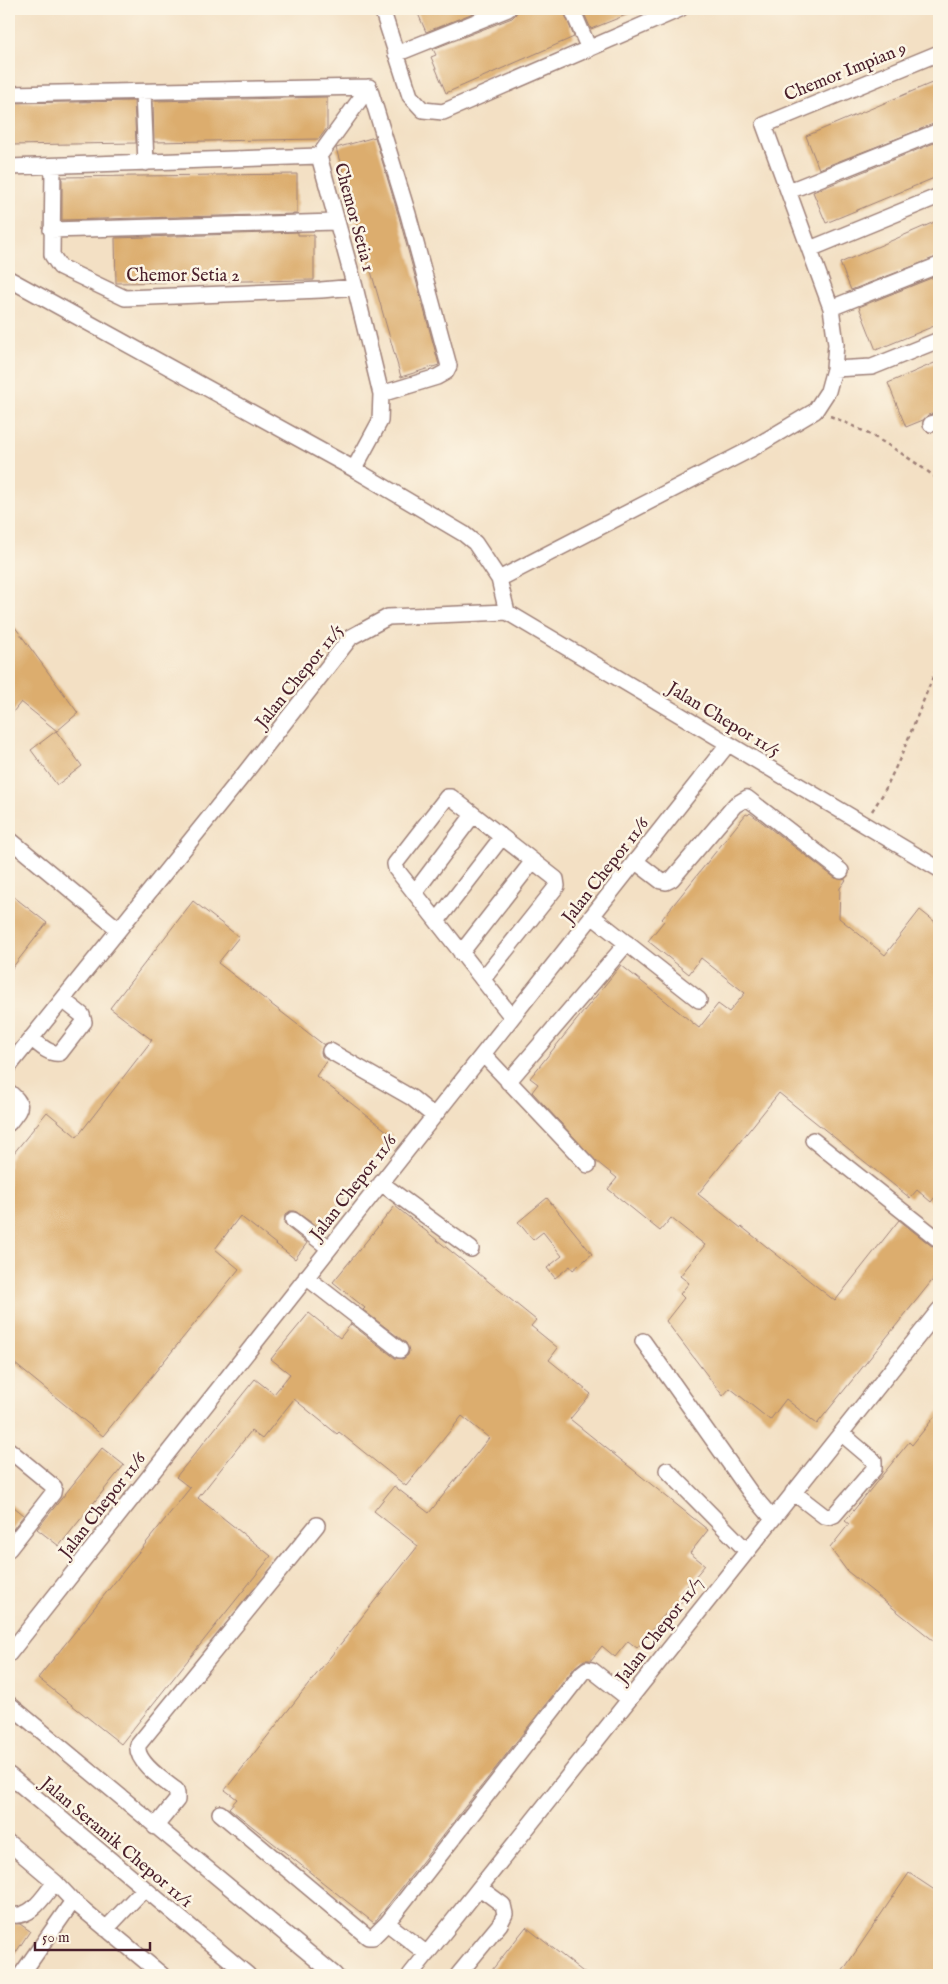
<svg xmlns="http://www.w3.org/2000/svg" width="948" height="1984" viewBox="0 0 948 1984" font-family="'IM FELL English',serif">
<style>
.building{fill:#dcad6e}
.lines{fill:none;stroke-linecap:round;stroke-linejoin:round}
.minor-casing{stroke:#9e8078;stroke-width:18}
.path{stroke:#9e8078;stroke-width:2.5;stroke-dasharray:4 4;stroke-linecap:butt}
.minor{stroke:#fff;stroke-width:15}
.labels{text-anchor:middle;stroke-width:5;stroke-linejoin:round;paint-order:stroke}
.street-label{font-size:18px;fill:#4a1f2b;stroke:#fcf5e5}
</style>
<rect width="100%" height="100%" fill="#fcf5e5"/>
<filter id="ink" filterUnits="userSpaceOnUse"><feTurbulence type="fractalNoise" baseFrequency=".02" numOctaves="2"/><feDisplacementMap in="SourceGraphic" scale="10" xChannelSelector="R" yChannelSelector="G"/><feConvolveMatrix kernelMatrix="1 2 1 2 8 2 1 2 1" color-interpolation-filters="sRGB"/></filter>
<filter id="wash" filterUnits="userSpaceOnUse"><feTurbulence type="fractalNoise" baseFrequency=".0096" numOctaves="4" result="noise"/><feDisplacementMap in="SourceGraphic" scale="20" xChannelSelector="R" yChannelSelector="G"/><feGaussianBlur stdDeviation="1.12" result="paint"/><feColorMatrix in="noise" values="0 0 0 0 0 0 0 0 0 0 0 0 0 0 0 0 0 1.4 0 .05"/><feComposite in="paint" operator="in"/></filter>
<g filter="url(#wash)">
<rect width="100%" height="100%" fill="#f3e0c4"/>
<g id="blocks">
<path class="building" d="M416,9H483L426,32Z
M517,9H563L574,37L446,93L431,57L436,55L433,49L512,18L516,14Z
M582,9H641L591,29Z
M939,80V122L819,169L806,136Z
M327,97V128L319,139L154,142L153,101Z
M134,101L136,143L9,145V103Z
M375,137L399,217L439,365L401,377L336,148Z
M939,141V176L826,223L813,192Z
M297,174V214L62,220V177Z
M939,220V256L851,290L840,263Z
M298,232V235H314V280L116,283L115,238Z
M939,275V324L876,350L859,307Z
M939,361V412L928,415L923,420L906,427L888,383Z
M9,619L78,713L57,731L21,702L9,717Z
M56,731L82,766L57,785L31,750Z
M750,813L835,878L846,880L840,888L839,918L885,955L920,910L939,925V1192L931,1202L917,1190L910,1198L779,1093L698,1194L741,1228L742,1227L835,1301L899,1220L933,1247L939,1250V1272L817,1424L786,1399L770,1420L730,1388L723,1396L666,1321L684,1298L680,1294L689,1283L680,1276L705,1245L671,1218L660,1231L608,1189L617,1178L596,1161L532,1092L538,1084L530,1078L621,965L699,1028L718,1004L729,1012L745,993L701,958L689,974L648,941L664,921L662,919L746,814L748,815Z
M9,893L47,923L9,972Z
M193,901L239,937L218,963L324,1045L321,1052L322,1056L327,1060L316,1076L392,1135L319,1228L295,1211H290L285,1215L284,1223L287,1227L307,1243L295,1259L240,1216L215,1249L239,1269L103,1436L9,1359V1159L47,1112L77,1137L152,1040L110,1008Z
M547,1198L592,1254L573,1270L570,1266L555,1278L547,1268L562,1256L543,1232L533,1240L518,1222Z
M395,1206L536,1320L531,1326L558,1348L549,1360L591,1394L570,1419L708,1530L690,1553L705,1565L682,1592L686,1596L671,1615L667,1612L637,1648L628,1641L615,1657L602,1646L591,1660H584L575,1667L374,1923L229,1808L237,1799L225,1790L418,1546L374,1511L394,1486L429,1513L489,1438L462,1416L406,1486L339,1432L337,1434L294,1399L262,1439L251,1431L198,1498L271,1556L121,1744L38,1678L190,1488L176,1477L255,1379L274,1394L290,1374L271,1359L309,1313L340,1338L351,1324L395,1358L403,1359L408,1355L409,1351L406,1343L363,1310L365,1308L333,1282Z
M939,1411V1645L847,1571L830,1548L849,1524L845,1521L909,1442L912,1445Z
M102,1448L124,1465L59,1546L37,1529Z
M9,1503L24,1515L9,1534Z
M909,1873L939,1893V1975H840Z
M9,1923L20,1924L30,1931L9,1963Z
M526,1927L587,1975H488Z"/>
</g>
</g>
<g filter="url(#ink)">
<use href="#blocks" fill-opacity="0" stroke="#9e8078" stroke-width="1"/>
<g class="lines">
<defs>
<path id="minor" d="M382,9L410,96L423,110L443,112L680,9
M572,9L589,49
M396,54L508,9
M369,87L408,214L449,366L446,372L437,377L381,394
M143,92L146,163
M9,94L369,87
M319,156L369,87
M53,166L52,255L60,267L125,298L321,290L355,287
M9,167L319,156L355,287L381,394L380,421L354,469
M789,191L939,131
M51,230L336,222
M810,249L939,196
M9,279L354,469L464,534L475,543L499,579L507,612
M831,308L939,265
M834,369L872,367L939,340
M931,424L939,421
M499,579L753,448L815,411L828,391L834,369L836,344L831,308L764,125L939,53
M9,839L118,929
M635,861L661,881L666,882L672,879L735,805L747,798L841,871
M415,892L473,815
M592,916L699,1000
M437,921L502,837
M461,953L533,861
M483,979L557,886L556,879L451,797H447L395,864L396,869L512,1017
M31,1038C40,1045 49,1055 60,1053L84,1022L82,1015L63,1000
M330,1051L412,1098L434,1116
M483,1054L588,1165
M9,1066L245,773L351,637L388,617L507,612L939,869
M508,1082L627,943
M9,1092C25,1106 21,1107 9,1123
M813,1140L939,1240
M381,1183L471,1249
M293,1220L329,1248
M306,1277L400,1350
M643,1341L750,1492L772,1518
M9,1450L54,1487L53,1493L9,1549
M667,1470L747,1551
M793,1492L824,1516L829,1517L834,1515L874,1469V1461L841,1433
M9,1654L728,744
M9,1704L335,1975
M9,1775L248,1975
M220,1813L368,1937H373L387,1923
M155,1827L177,1800V1794L176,1790C163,1780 135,1762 138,1745L317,1525
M9,1843L55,1882L73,1901L162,1975
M9,1914C30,1921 44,1896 55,1882
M106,1929L144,1889
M427,1954L387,1923L582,1673L587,1669L592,1670L629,1699
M21,1975L73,1901
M410,1975L939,1310
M458,1975L500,1924L505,1914L503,1905L480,1888"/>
</defs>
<use href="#minor" class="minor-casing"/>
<path class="path" d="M830,416C870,432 905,454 939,480
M872,811L883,794L902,754L939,662"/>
<use href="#minor" class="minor"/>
</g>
</g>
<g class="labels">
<g class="street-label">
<text transform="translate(845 71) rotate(-22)" y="6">Chemor Impian 9</text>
<text transform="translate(355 217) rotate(75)" y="6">Chemor Setia 1</text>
<text x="183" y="281">Chemor Setia 2</text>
<text transform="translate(299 676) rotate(-51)" y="6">Jalan Chepor 11/5</text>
<text transform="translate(724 719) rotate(31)" y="6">Jalan Chepor 11/5</text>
<text transform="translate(605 870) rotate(-52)" y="6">Jalan Chepor 11/6</text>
<text transform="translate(353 1187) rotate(-52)" y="6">Jalan Chepor 11/6</text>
<text transform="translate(102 1505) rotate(-52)" y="6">Jalan Chepor 11/6</text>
<text transform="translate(659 1630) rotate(-52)" y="6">Jalan Chepor 11/7</text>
<text transform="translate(117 1842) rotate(40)" y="6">Jalan Seramik Chepor 11/1</text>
</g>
</g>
<rect width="948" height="1984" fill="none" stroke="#fcf5e5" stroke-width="30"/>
<path d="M35 1942v8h115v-8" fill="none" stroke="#4a1f2b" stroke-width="2.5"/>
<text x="42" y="1942" font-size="15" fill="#4a1f2b" stroke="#fcf5e5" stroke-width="4" paint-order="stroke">50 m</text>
</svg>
